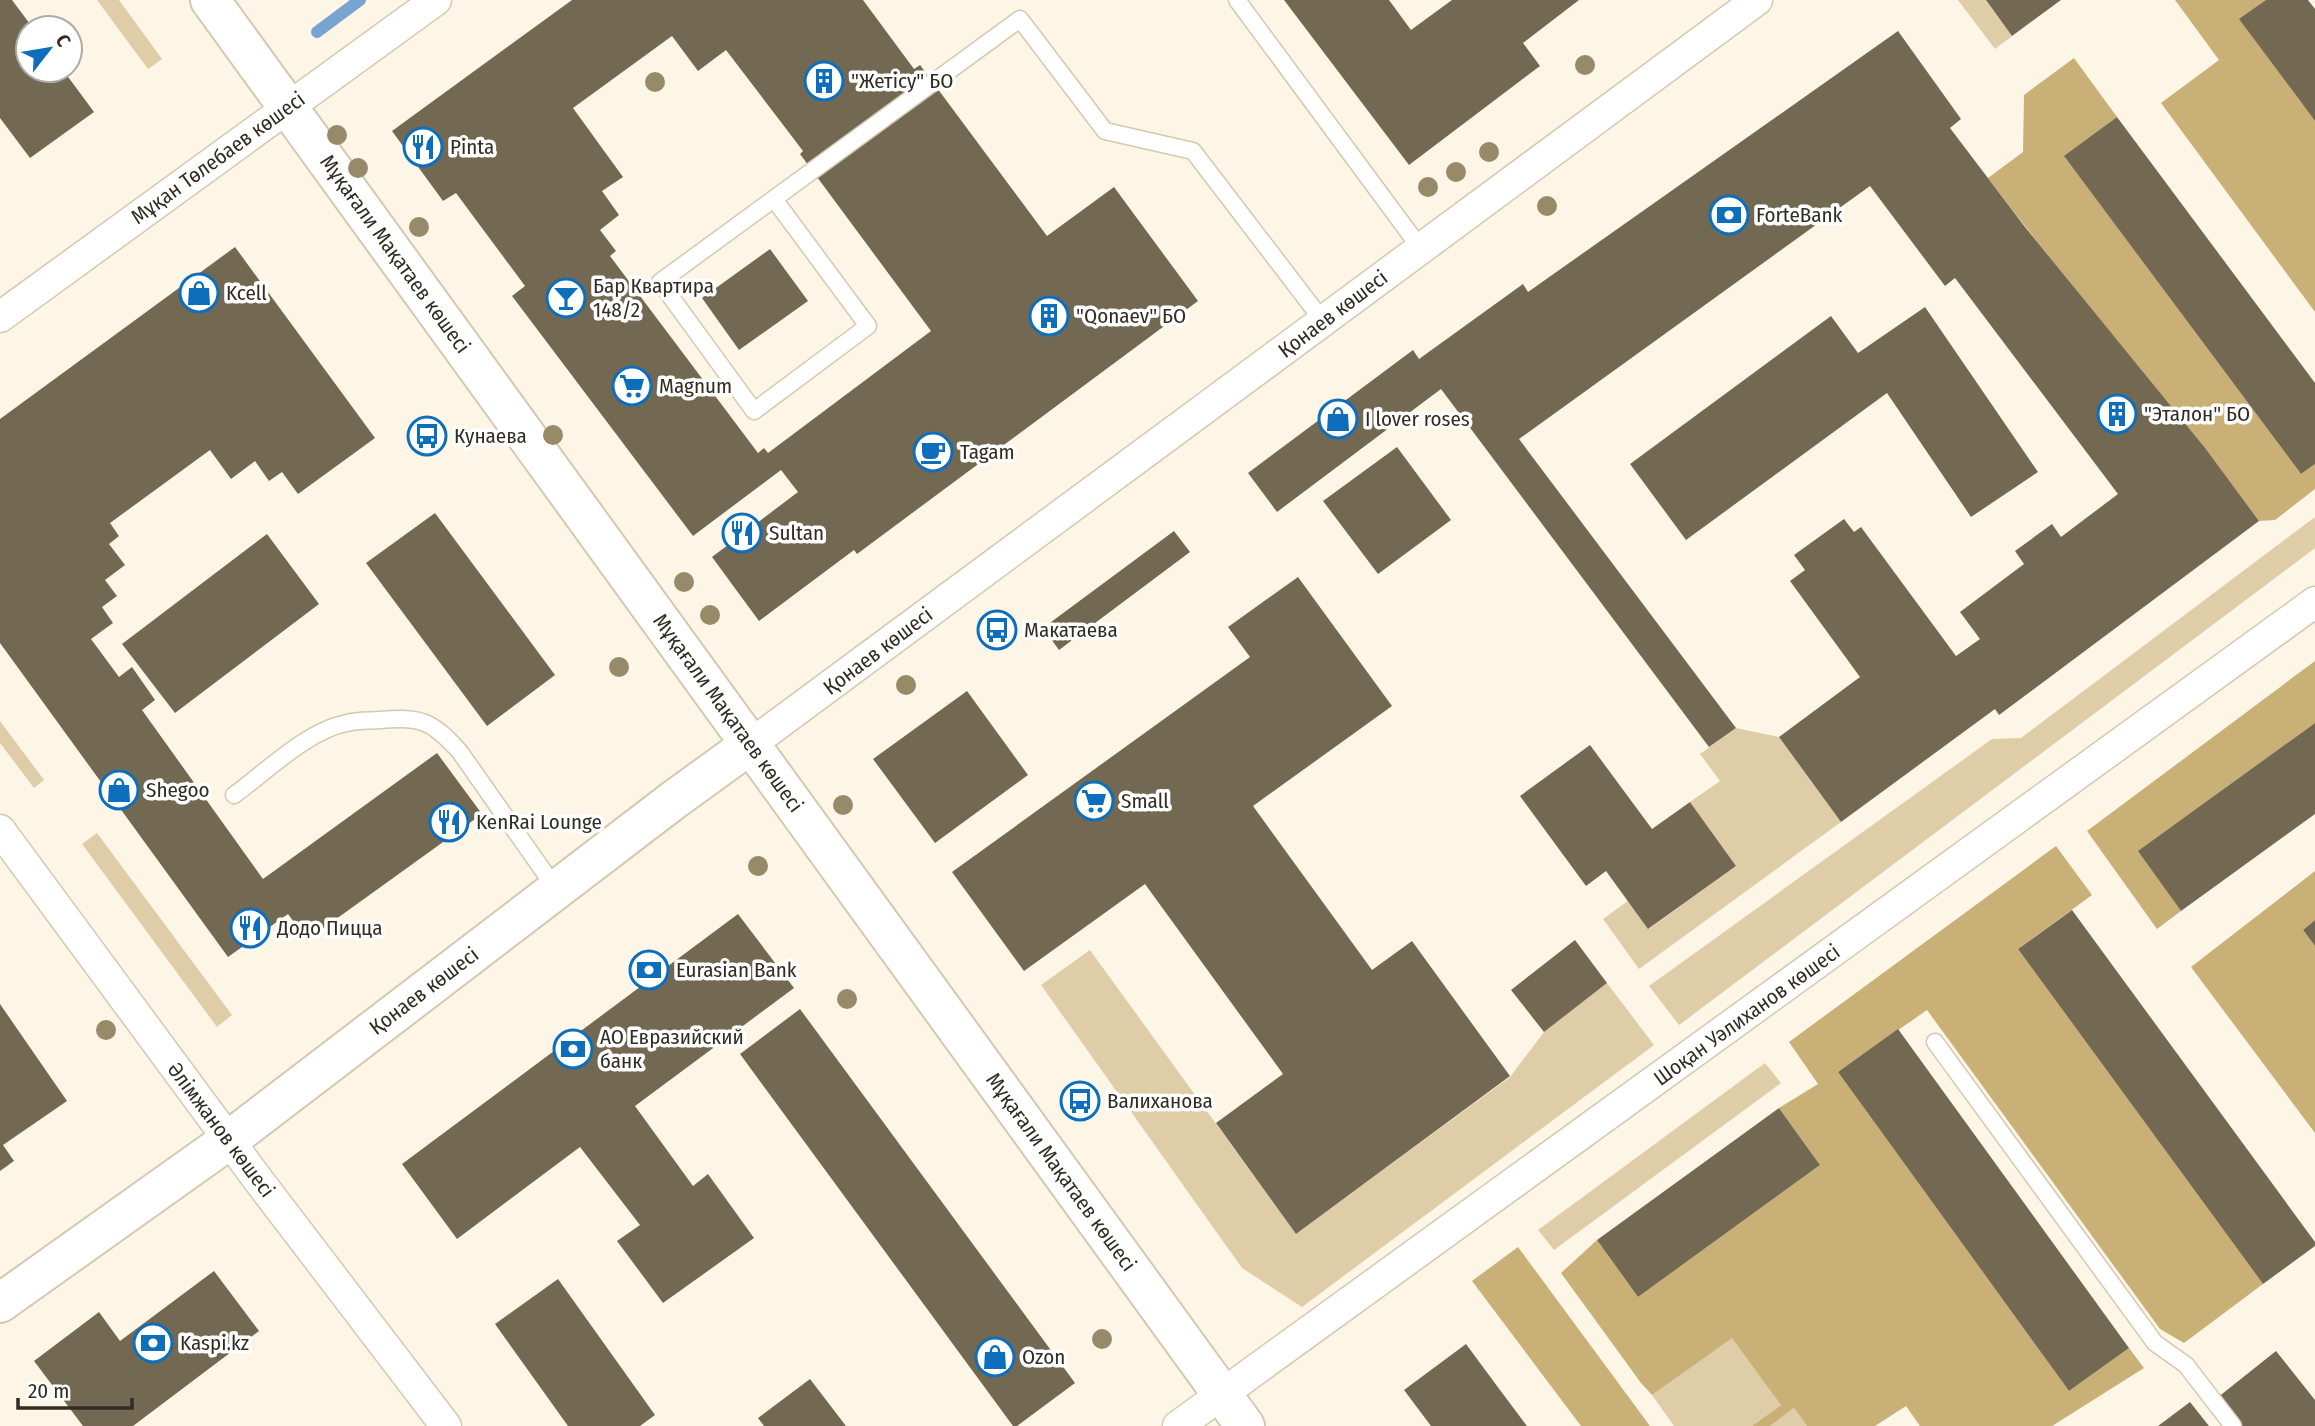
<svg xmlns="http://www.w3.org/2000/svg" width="2315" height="1426" viewBox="0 0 2315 1426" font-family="'Fira Sans Condensed',sans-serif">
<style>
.green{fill:#decda7}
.forest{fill:#c9b077}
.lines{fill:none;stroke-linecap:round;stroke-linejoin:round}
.stream{stroke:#7aa4d0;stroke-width:12}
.building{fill:#736953;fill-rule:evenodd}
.service-casing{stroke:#d4c8b0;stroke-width:19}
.minor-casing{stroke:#d4c8b0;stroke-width:33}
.tertiary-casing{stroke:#d4c8b0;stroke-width:42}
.secondary-casing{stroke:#d4c8b0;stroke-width:42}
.service{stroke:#fff;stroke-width:16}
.minor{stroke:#fff;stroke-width:30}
.tertiary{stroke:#fff;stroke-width:38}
.secondary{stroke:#fff;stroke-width:38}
.tree{fill:#978a69}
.labels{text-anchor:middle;stroke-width:7;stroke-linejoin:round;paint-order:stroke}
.poi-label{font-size:21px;fill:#312d23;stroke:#fff;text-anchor:start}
.street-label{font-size:21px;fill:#312d23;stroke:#fff}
</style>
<rect width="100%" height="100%" fill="#fdf6e7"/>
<path class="green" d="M97,0H119L162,59L148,69Z
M1958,0H1986L2012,36L1995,49Z
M2315,517V548L1679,1025L1649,986L1992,739L2021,738Z
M0,721L44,780L34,788L0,743Z
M1736,728L1779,737L1841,822L1639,969L1603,919L1628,901L1649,929L1736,866L1690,802L1720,781L1700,754Z
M97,833L232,1015L217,1027L82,844Z
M1090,950L1296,1234L1510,1077L1544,1032L1607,983L1654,1045L1302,1307L1242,1268L1041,985Z
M1765,1063L1781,1083L1554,1250L1538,1230Z
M1732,1337L1781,1405L1752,1426H1674L1652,1395Z
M1794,1408L1807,1426H1770Z"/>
<path class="forest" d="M2175,0H2266L2240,20L2315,121V312L2161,103L2219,60Z
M2074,58L2117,117L2065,157L2301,474L2315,464V489L2275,520L2259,521C2173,404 2076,295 1988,178L2023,152L2024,95Z
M2315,661V723L2139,851L2181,911L2157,929L2087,831Z
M2056,846L2092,895L2018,949L2263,1284L2184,1343L2160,1329L1927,1010L1838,1072L2069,1391L2129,1348L2144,1368L2052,1426H1920L1906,1406L1875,1426H1807L1794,1408L1770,1426H1752L1781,1405L1732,1338L1652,1395L1641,1383L1561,1273L1597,1240L1638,1297L1820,1165L1779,1108L1818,1084L1789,1042Z
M2315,871V920L2303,930L2315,946V1133L2191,967Z
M1518,1247L1650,1426H1581L1472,1281Z"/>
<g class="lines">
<path class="stream" d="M317,32L360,0"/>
</g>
<path class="building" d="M0,0H12L33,28H28V70H63L94,112L30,158L0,118Z
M572,0H863L914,69L920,65L1047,236L1114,187L1198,301L857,554L854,550L759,621L712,557L798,492L781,470L693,536L512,296L525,286L456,193L443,201L392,131ZM672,36L698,71L726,50L803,151L800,154L931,331L768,453L764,448L758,453L610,256L616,251L600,230L619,215L602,191L623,177L573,108Z
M1284,0H1389L1411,30L1452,0H1579L1523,43L1540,66L1409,165Z
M1986,0H2061L2012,36Z
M2266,0H2308L2315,9V121L2239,19Z
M1898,31L1961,119L1950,128L2025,227L2205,448L2259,521L1999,715L1995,709L1841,822L1779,737L1860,677L1790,581L1805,570L1794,555L1844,519L1854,532L1861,527L1956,656L1980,639L1960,612L2024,564L2015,551L2052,524L2061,537L2118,494L1955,278L1945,286L1870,186L1519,439L1736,728L1709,747L1441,389L1277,512L1248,473L1413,350L1419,359L1523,284L1528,292Z
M2117,117L2315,383V464L2301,474L2064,156Z
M235,247L375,438L298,494L282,472L269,481L255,461L231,479L210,450L110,523L119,536L109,544L125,565L105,580L117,596L102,607L113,623L91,639L119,677L132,667L155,700L142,710L263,879L437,753L482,814L307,940L288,914L228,957L0,643V419Z
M770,249L808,301L739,350L702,298Z
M1925,307L2038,472L1971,517L1887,393L1686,540L1630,464L1831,316L1858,353Z
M1397,447L1451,520L1378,574L1323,501Z
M435,513L555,675L487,726L366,563Z
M1174,531L1190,552L1059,650L1043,628Z
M267,534L319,604L175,713L122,644Z
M1298,577L1392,706L1253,806L1372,970L1412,941L1510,1076L1296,1234L1216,1123L1283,1074L1145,884L1024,971L952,872L1250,657L1228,627Z
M967,691L1028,775L935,843L873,759Z
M2315,723V814L2181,911L2138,851Z
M1590,745L1652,829L1690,802L1736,866L1648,929L1606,871L1586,886L1520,796Z
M2072,910L2315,1242V1246L2263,1284L2018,949Z
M738,914L794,988L635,1106L693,1186L708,1174L754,1238L663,1303L617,1241L640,1225L580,1147L457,1239L402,1164Z
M2315,920V946L2303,930Z
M1575,940L1607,983L1544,1032L1511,990Z
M0,1004L67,1101L3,1145L14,1161L0,1171Z
M800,1009L1075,1383L1017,1426H1013L740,1054Z
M1898,1029L2129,1348L2069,1391L1838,1072Z
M1779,1108L1820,1165L1638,1297L1597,1240Z
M214,1271L259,1331L133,1426H83L34,1361L99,1312L120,1341Z
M558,1279L655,1415L640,1426H568L495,1324Z
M1466,1344L1497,1386L1527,1426H1431L1404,1390Z
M2276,1351L2315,1400V1426H2240L2217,1398Z
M810,1379L846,1426H764L758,1418Z
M2190,1402L2209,1426H2158Z"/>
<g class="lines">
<defs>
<path id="service" d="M1237,0L1421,249
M774,199L868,326L754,411L660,282L1020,19L1105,131L1193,151L1323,321
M234,795C266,772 308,730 347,723C358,720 369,721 380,720C422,717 431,720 460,752L556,889
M1935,1042L2155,1343L2186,1365L2233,1426"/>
<path id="minor" d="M0,317L436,0
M751,744L1757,0
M0,830L259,1181L446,1426
M1178,1426L2315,602"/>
<path id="tertiary" d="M0,1303L229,1140L675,799L751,744"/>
<path id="secondary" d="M210,0L1245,1426"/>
</defs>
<use href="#service" class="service-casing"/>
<use href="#minor" class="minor-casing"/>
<use href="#tertiary" class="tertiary-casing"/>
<use href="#secondary" class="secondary-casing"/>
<use href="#service" class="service"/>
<use href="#minor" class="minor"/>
<use href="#tertiary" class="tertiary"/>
<use href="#secondary" class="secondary"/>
</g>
<g class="tree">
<circle cx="1585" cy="65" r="10"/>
<circle cx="655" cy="82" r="10"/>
<circle cx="337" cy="135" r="10"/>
<circle cx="1489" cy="152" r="10"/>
<circle cx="358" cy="168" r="10"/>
<circle cx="1456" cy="172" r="10"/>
<circle cx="1428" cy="187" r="10"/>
<circle cx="1547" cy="206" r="10"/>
<circle cx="419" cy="227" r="10"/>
<circle cx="553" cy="435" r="10"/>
<circle cx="684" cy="582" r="10"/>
<circle cx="710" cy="615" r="10"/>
<circle cx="619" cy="667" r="10"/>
<circle cx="906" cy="685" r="10"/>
<circle cx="843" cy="805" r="10"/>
<circle cx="758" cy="866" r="10"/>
<circle cx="847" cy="999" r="10"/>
<circle cx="106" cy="1030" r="10"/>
<circle cx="1102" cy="1339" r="10"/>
</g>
<defs>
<symbol id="building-ring" viewBox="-11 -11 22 22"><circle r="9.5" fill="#fff" stroke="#0d6ebb" stroke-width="1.5"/><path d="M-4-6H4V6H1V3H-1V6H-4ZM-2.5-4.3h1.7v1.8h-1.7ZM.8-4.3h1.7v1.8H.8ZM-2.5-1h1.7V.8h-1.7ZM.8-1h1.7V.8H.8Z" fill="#0d6ebb"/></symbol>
<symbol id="restaurant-ring" viewBox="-11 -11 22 22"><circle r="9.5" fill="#fff" stroke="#0d6ebb" stroke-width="1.5"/><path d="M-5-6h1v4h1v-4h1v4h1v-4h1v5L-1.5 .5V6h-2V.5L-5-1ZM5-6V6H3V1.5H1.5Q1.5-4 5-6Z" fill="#0d6ebb"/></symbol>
<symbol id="bank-ring" viewBox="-11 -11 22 22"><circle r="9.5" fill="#fff" stroke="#0d6ebb" stroke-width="1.5"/><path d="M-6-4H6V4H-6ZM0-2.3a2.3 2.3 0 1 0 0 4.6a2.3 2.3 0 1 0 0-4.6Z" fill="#0d6ebb"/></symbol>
<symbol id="shop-ring" viewBox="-11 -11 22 22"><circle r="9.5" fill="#fff" stroke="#0d6ebb" stroke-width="1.5"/><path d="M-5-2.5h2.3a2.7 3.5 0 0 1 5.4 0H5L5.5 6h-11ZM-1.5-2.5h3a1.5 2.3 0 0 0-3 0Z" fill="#0d6ebb"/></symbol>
<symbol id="bar-ring" viewBox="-11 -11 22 22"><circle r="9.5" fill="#fff" stroke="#0d6ebb" stroke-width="1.5"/><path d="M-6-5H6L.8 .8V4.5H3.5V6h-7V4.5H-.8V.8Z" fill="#0d6ebb"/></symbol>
<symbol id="supermarket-ring" viewBox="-11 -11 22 22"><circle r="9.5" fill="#fff" stroke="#0d6ebb" stroke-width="1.5"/><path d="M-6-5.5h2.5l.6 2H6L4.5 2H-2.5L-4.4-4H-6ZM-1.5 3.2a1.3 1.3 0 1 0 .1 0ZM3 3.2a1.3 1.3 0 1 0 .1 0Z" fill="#0d6ebb"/></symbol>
<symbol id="bus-ring" viewBox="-11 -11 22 22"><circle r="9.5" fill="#fff" stroke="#0d6ebb" stroke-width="1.5"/><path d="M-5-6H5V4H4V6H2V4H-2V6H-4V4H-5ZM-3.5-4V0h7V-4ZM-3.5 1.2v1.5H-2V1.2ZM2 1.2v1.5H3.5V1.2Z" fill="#0d6ebb"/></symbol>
<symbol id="cafe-ring" viewBox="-11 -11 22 22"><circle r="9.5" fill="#fff" stroke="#0d6ebb" stroke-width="1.5"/><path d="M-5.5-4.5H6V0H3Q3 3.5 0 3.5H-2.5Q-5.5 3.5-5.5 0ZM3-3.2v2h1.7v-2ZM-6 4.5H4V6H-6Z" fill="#0d6ebb"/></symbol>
</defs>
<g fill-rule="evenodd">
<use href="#building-ring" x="802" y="59" width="44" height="44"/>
<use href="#restaurant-ring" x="401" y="125" width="44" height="44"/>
<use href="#bank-ring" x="1707" y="193" width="44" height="44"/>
<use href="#shop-ring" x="177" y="271" width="44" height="44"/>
<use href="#bar-ring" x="544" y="276" width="44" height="44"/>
<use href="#building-ring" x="1027" y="294" width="44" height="44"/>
<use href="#supermarket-ring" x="610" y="364" width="44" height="44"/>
<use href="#building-ring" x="2095" y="392" width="44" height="44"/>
<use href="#shop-ring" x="1316" y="397" width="44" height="44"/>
<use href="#bus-ring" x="405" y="414" width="44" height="44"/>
<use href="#cafe-ring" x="911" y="430" width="44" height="44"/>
<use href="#restaurant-ring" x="720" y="511" width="44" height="44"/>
<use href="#bus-ring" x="975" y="608" width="44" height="44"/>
<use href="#shop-ring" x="97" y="768" width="44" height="44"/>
<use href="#supermarket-ring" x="1072" y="779" width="44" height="44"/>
<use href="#restaurant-ring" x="427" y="800" width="44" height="44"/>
<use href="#restaurant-ring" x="228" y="906" width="44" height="44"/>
<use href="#bank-ring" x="627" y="948" width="44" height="44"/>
<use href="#bank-ring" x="551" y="1027" width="44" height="44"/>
<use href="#bus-ring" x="1058" y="1079" width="44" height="44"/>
<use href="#bank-ring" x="131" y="1321" width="44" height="44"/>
<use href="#shop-ring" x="973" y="1335" width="44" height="44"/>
</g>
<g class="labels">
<g class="poi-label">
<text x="851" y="88">"Жетісу" БО</text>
<text x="450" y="154">Pinta</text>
<text x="1756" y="222">ForteBank</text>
<text x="593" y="293">Бар Квартира<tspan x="593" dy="24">148/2</tspan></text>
<text x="226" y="300">Kcell</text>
<text x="1076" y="323">"Qonaev" БО</text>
<text x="659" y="393">Magnum</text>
<text x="2144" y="421">"Эталон" БО</text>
<text x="1365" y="426">I lover roses</text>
<text x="454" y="443">Кунаева</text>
<text x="960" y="459">Tagam</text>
<text x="769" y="540">Sultan</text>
<text x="1024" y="637">Макатаева</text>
<text x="146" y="797">Shegoo</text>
<text x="1121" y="808">Small</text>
<text x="476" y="829">KenRai Lounge</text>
<text x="277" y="935">Додо Пицца</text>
<text x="676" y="977">Eurasian Bank</text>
<text x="600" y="1044">АО Евразийский<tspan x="600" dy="24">банк</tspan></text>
<text x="1107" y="1108">Валиханова</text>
<text x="180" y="1350">Kaspi.kz</text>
<text x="1022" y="1364">Ozon</text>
</g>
<g class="street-label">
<text transform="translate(218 158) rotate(-36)" y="7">Мұқан Төлебаев көшесі</text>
<text transform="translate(395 254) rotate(54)" y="7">Мұқағали Мақатаев көшесі</text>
<text transform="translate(1333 314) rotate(-37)" y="7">Қонаев көшесі</text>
<text transform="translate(878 651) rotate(-37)" y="7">Қонаев көшесі</text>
<text transform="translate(728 713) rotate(54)" y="7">Мұқағали Мақатаев көшесі</text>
<text transform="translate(424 991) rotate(-37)" y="7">Қонаев көшесі</text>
<text transform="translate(1747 1015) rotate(-36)" y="7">Шоқан Уәлиханов көшесі</text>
<text transform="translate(221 1130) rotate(53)" y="7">Әлімжанов көшесі</text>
<text transform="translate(1061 1172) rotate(54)" y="7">Мұқағали Мақатаев көшесі</text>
</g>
</g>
<g transform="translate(49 49) rotate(59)"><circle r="33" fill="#ffffff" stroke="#adaba7" stroke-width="2"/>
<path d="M0-5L12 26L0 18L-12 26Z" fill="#0d6ebb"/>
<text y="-10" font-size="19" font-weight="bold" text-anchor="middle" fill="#312d23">С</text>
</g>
<path d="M18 1398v10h114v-10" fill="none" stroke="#312d23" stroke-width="3.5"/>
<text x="28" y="1398" font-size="21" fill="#312d23" stroke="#ffffff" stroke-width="5" paint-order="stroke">20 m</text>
</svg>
